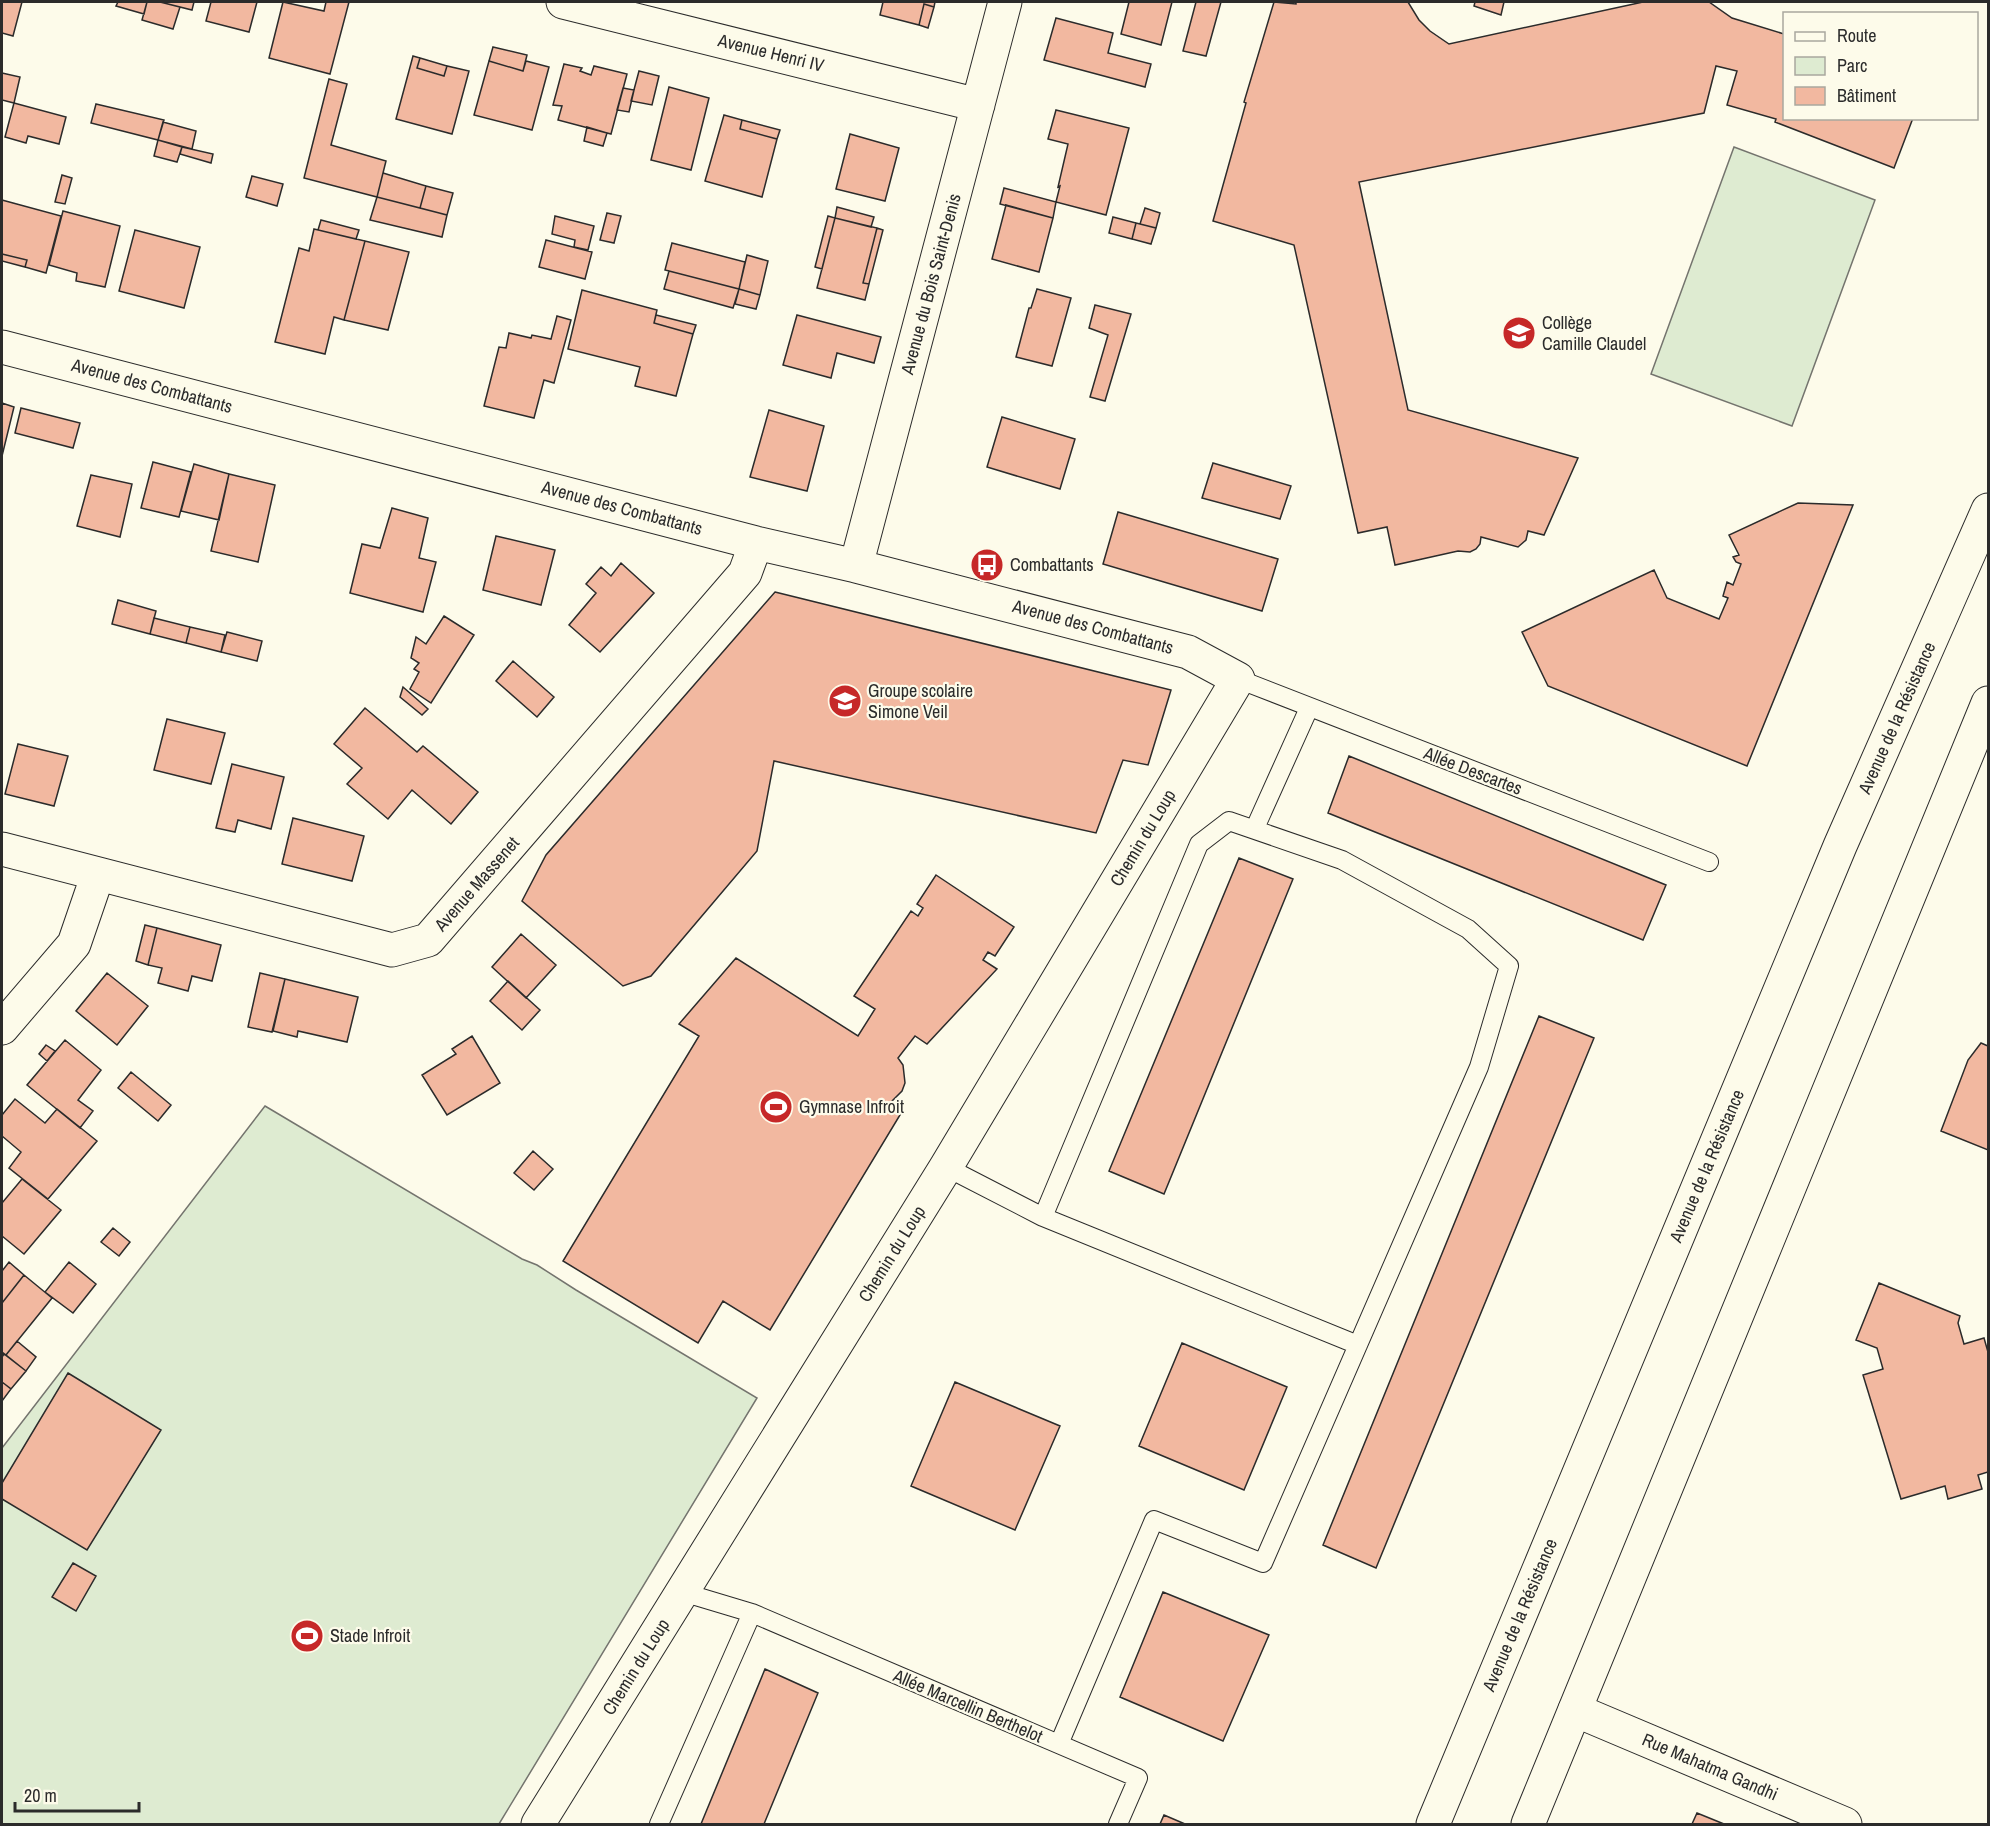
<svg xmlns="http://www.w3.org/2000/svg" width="1990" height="1826" viewBox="0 0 1990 1826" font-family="'Archivo Narrow',sans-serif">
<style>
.green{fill:#deebd1;stroke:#74746e;stroke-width:1.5}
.building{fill:#f2b8a0;stroke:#2b2b2b;stroke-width:1.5}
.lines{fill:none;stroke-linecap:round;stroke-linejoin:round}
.service-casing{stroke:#2b2b2b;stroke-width:20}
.minor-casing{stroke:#2b2b2b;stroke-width:35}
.secondary-casing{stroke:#2b2b2b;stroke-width:35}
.service{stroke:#fdfbea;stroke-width:18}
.minor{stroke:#fdfbea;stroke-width:33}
.secondary{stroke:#fdfbea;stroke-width:33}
.labels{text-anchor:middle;stroke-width:4.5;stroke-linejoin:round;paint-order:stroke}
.street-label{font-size:18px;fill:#2b2b2b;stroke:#fdfbea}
.poi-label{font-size:18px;fill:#2b2b2b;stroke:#fdfbea;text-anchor:start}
</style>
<rect width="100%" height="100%" fill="#fdfbea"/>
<path class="green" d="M1734,147L1875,200L1792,426L1651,374Z
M265,1106L522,1259L537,1265L576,1290L757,1398L499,1824H2V1448Z"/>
<path class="building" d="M2,2H22L13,36L2,33Z
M118,2H147L144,14L116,6Z
M147,2H160L180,7L173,29L142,20Z
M160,2H194L192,10Z
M211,2H257L249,32L206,21Z
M283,2L324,11L326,2H349L330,74L269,58Z
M883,2H935L934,7L924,4L919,25L880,15Z
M1129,2H1172L1161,45L1121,34Z
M1196,2H1221L1206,56L1183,51Z
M1274,2L1296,4V2H1408L1419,20L1430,31L1449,44L1643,2H1709L1732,18L1784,34V118H1913L1894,168L1775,122L1776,119L1727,105L1737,71L1716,66L1704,113L1359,182L1408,410L1578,458L1544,535L1528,531L1526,540L1518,547L1481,537L1480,544L1476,549L1470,552L1458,551L1395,565L1387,527L1358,533L1294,245L1213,221L1246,103L1244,102Z
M1475,2H1504L1501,15L1474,6Z
M924,4L934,7L928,28L919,25Z
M1056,18L1113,33L1108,53L1151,64L1145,87L1044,60Z
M493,47L527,55L523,71L489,61Z
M413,56L420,58L417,68L444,76L447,66L469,71L452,134L396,119Z
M420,58L447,66L444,76L417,68Z
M489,61L523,71L526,61L549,67L532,130L474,115Z
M564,64L582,68L580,71L591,75L594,66L627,74L611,134L558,120L562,106L553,105Z
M639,71L659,76L652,105L631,101Z
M2,73L20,77L14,103L2,100Z
M329,79L347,84L331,145L386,161L377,197L304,178Z
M669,87L709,98L691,170L651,160Z
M623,88L634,90L629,112L617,110Z
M14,103L66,117L59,144L28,136L26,143L5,137Z
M96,104L164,120L158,140L91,123Z
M1056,110L1129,128L1106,215L1056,202L1060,186L1058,187L1068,144L1048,139Z
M724,115L742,120L740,129L777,139L762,197L705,181Z
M742,120L780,130L777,139L740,129Z
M163,122L196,131L192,149L158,140Z
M587,127L607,133L603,146L584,141Z
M850,134L899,148L885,201L836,189Z
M158,140L182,147L177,162L154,156Z
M182,147L213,154L211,163L180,154Z
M383,173L426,186L420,208L377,197Z
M62,175L72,178L65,204L55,202Z
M252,176L283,184L277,206L246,197Z
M426,186L453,193L447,215L420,208Z
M1004,188L1056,202L1053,218L1000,204Z
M377,197L447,215L442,237L370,220Z
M2,200L61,216L46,273L25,267L27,260L2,254Z
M1006,205L1053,218L1039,272L992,259Z
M837,207L874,217L871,227L835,218Z
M1145,208L1160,213L1156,228L1140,224Z
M63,211L120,226L105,287L76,281L77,273L49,265Z
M607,213L621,216L614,243L600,240Z
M555,216L594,226L588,250L574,247L575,240L552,234Z
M828,216L835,218L822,269L815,267Z
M1113,217L1136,223L1132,239L1109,233Z
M835,218L877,228L863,283L869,284L865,300L817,288Z
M321,220L359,230L356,239L318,230Z
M1136,223L1156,228L1151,244L1132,239Z
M877,228L883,230L869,284L863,283Z
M314,229L365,241L344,320L334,317L325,354L275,342L299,248L309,251Z
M135,230L200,247L184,308L119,291Z
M546,240L592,252L585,279L539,267Z
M365,241L409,252L388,330L344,320Z
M672,243L745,262L739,289L665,270Z
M2,254L27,260L25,267L2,261Z
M747,255L768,261L760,295L739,289Z
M669,271L739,289L733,308L664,289Z
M739,289L760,295L756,309L735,304Z
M1037,289L1071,298L1052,366L1016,357L1029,308H1031Z
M582,290L657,310L654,323L693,334L676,396L635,386L640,367L568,349Z
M1095,305L1131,314L1105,401L1090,397L1108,335L1089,328Z
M656,315L696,325L693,334L654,323Z
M797,315L881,337L874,363L837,353L831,378L783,365Z
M557,316L571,320L554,383L544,380L534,418L484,406L499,347L506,348L509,333L531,338L532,335L551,339Z
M2,403L14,407L2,456Z
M21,408L80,423L73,448L15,433Z
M769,410L824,426L807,491L750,477Z
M1002,417L1075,439L1060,489L987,467Z
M153,462L191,472L179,517L141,508Z
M1213,463L1291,486L1280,519L1202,498Z
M194,464L229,474L219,520L181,511Z
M229,474L275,485L258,562L211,551Z
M91,475L132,484L120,537L77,526Z
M1798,503L1853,505L1747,766L1548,686L1522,632L1654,570L1667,598L1719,619L1728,598L1723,596L1727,582L1733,585L1741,564L1736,562L1733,557L1739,555L1729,535Z
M392,508L428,518L419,558L436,562L423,612L350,593L362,544L380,548Z
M1118,512L1278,559L1262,611L1103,564Z
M496,536L555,550L541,605L483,590Z
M621,563L654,593L600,652L569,625L596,593L586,584L601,567L611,576Z
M775,592L1171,690L1148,765L1123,760L1096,833L774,761L757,851L651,976L623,986L522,901L546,855Z
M118,600L156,611L150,634L112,624Z
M444,616L474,635L431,703L410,689L419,672L414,669L419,663L411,658L416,637L426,644Z
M154,618L190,627L186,643L150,634Z
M190,627L225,635L221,652L186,643Z
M227,632L262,641L257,661L221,652Z
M513,661L554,697L537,717L496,681Z
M403,687L428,709L422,715L400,697Z
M365,708L417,752L423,746L478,792L451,824L412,790L388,819L347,784L362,768L334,744Z
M167,719L225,733L211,784L154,770Z
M18,744L68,756L54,806L5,794Z
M1349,756L1666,885L1643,940L1328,813Z
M232,764L284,777L271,829L238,820L235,832L216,828Z
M293,818L364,836L352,881L282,864Z
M1239,858L1293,879L1164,1194L1109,1171Z
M936,875L1014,927L995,956L988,952L983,960L997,969L927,1044L915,1036L898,1058L903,1065L905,1083L902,1091L890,1103L903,1110L770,1330L723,1301L698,1343L563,1261L699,1036L679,1024L736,958L858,1036L875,1009L854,996L911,911L918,916L923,908L917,904Z
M145,925L157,928L148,965L136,961Z
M157,928L221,945L212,981L192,976L188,991L158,983L162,968L148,965Z
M521,934L556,965L526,998L492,967Z
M107,973L148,1006L117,1045L76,1011Z
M260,973L285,979L272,1032L248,1027Z
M285,979L358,997L347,1042L298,1031L297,1037L273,1031Z
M508,981L540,1010L522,1030L490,1001Z
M1539,1016L1594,1038L1376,1568L1323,1545Z
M472,1036L500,1083L447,1115L422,1075L456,1054L452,1049Z
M65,1040L101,1070L78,1100L93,1111L80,1128L27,1085Z
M1981,1043L1988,1046V1150L1941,1131L1968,1060Z
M46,1045L55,1051L47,1061L39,1054Z
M131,1072L171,1105L158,1121L118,1088Z
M15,1099L45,1123L57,1109L97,1141L48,1199L9,1168L21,1152L2,1136V1115Z
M533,1151L553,1169L534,1190L514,1173Z
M22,1179L61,1210L24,1254L2,1236V1203Z
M113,1228L130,1242L119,1256L101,1242Z
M9,1262L24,1275L2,1303V1271Z
M69,1262L96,1284L73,1313L45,1292Z
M24,1275L52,1298L6,1355L2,1352V1303Z
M1879,1283L1960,1316L1958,1323L1964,1344L1984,1338L1988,1352V1472L1978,1475L1982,1489L1948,1499L1945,1486L1901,1499L1863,1375L1883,1369L1877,1348L1856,1340Z
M17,1341L36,1357L26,1371L6,1355Z
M1182,1343L1287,1387L1244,1490L1139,1446Z
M4,1354L26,1371L11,1389L2,1382V1357Z
M68,1373L161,1430L87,1550L2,1499V1483Z
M2,1382L11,1389L2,1401Z
M955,1382L1060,1426L1015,1530L911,1486Z
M73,1563L96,1576L76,1611L52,1597Z
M1163,1592L1269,1635L1223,1741L1120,1697Z
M765,1669L818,1693L764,1824H701Z
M1697,1813L1724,1824H1692Z
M1164,1815L1185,1824H1160Z"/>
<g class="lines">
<defs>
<path id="service" d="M1238,679L1709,862
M1255,828L1309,708
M946,1167L1043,1217
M682,1592L752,1613
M1059,1744L1154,1520L1263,1563L1479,1067L1509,966L1468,929L1342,860L1229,821L1199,844L1043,1217L1358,1345
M659,1824L752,1613L1138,1778L1118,1824"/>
<path id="minor" d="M563,2L978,105
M2,347L756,543L856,566L1188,652L1238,679L946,1167L538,1824
M856,566L1005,2
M2,849L392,950L428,940L745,573L756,543
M2,1028L74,944L98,874
M1575,1710L1845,1824"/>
<path id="secondary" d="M1433,1824L1840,846L1988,510
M1528,1824L1988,703"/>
</defs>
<use href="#service" class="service-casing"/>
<use href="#minor" class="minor-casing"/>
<use href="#secondary" class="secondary-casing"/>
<use href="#service" class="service"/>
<use href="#minor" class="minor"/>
<use href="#secondary" class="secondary"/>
</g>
<defs>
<symbol id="school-disc" viewBox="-11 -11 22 22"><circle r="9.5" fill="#c62828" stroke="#fdfbea"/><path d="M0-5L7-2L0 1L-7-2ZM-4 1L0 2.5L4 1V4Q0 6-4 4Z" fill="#fff"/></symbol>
<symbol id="bus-disc" viewBox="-11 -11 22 22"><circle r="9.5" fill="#c62828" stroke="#fdfbea"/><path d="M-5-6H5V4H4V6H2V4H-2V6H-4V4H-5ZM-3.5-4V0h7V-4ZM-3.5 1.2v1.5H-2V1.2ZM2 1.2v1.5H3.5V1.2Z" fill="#fff"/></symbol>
<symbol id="stadium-disc" viewBox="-11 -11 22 22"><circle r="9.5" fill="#c62828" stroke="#fdfbea"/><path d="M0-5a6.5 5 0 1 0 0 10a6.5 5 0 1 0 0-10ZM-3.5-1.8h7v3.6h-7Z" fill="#fff"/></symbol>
</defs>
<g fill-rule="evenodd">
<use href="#school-disc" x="1500" y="314" width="38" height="38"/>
<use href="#bus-disc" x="968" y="546" width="38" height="38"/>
<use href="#school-disc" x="826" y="682" width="38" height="38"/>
<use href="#stadium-disc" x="757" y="1088" width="38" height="38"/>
<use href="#stadium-disc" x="288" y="1617" width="38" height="38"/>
</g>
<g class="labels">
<g class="street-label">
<text transform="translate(771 53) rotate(14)" y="6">Avenue Henri IV</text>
<text transform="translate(931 284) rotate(-75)" y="6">Avenue du Bois Saint-Denis</text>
<text transform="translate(152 386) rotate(15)" y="6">Avenue des Combattants</text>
<text transform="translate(622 508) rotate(15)" y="6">Avenue des Combattants</text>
<text transform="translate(1093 627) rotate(15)" y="6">Avenue des Combattants</text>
<text transform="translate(1897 718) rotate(-66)" y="6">Avenue de la Résistance</text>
<text transform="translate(1473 771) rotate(21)" y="6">Allée Descartes</text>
<text transform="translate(1143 838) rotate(-59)" y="6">Chemin du Loup</text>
<text transform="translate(477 884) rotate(-49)" y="6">Avenue Massenet</text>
<text transform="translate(1707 1166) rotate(-67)" y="6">Avenue de la Résistance</text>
<text transform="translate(892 1254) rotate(-58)" y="6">Chemin du Loup</text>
<text transform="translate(1520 1615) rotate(-67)" y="6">Avenue de la Résistance</text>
<text transform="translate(636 1667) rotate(-58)" y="6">Chemin du Loup</text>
<text transform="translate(968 1706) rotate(23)" y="6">Allée Marcellin Berthelot</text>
<text transform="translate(1710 1767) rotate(23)" y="6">Rue Mahatma Gandhi</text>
</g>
<g class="poi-label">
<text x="1542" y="329">Collège<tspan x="1542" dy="21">Camille Claudel</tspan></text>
<text x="1010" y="571">Combattants</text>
<text x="868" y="697">Groupe scolaire<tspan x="868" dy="21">Simone Veil</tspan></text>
<text x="799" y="1113">Gymnase Infroit</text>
<text x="330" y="1642">Stade Infroit</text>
</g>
</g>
<rect width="1990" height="1826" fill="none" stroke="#2b2b2b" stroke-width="6"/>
<rect x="1783" y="12" width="195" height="108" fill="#fdfbea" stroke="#a9a89e" stroke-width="1.5"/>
<rect x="1795" y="32" width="30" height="9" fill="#fdfbea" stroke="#a9a89e" stroke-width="1.5"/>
<text x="1837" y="42" font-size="18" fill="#2b2b2b">Route</text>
<rect x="1795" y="57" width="30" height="18" fill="#deebd1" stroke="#a9a89e" stroke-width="1.5"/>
<text x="1837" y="72" font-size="18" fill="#2b2b2b">Parc</text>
<rect x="1795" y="87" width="30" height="18" fill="#f2b8a0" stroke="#a9a89e" stroke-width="1.5"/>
<text x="1837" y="102" font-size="18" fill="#2b2b2b">Bâtiment</text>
<path d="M15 1802v9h124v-9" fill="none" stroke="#2b2b2b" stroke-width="3"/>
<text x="24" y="1802" font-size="18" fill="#2b2b2b" stroke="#fdfbea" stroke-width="4.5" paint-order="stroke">20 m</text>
</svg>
